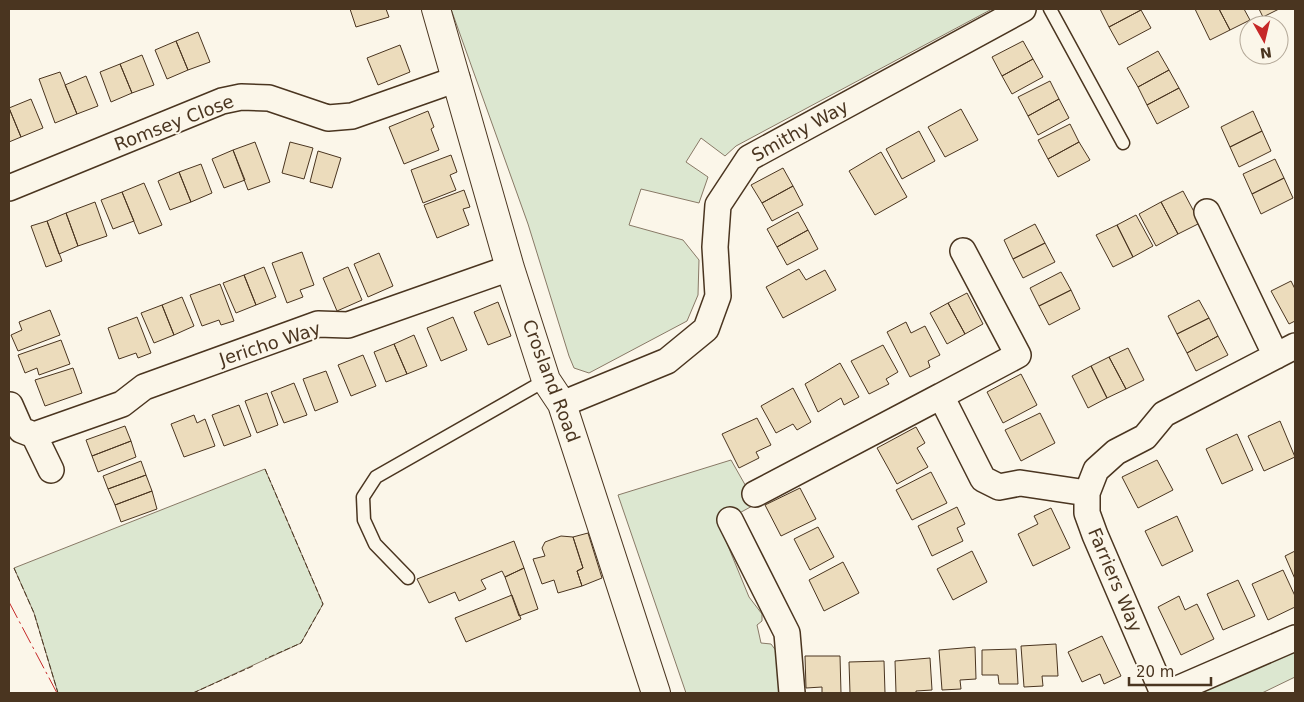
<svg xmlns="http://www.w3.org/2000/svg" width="1304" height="702" viewBox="0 0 1304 702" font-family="'DejaVu Sans',sans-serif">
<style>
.green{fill:#dce7d0;stroke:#887966}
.building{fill:#ecdcbc;stroke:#4a3520}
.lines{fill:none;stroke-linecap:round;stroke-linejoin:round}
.lane-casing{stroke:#4a3520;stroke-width:15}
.street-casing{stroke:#4a3520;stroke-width:28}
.secondary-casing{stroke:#4a3520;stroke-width:30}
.lane{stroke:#fbf6e9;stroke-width:12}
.street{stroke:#fbf6e9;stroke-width:25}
.secondary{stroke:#fbf6e9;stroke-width:28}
.fence{stroke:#4a3520;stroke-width:1;stroke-dasharray:6 2.5;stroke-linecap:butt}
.power{stroke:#c62828;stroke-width:1;stroke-dasharray:18 4 2.5 4;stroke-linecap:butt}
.labels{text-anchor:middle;stroke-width:4;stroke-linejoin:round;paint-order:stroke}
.street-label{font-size:18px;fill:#4a3520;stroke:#fbf6e9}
</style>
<rect width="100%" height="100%" fill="#fbf6e9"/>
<path class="green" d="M451,9H992L736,146L725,156L701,138L686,162L708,177L699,203L641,189L629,225L683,240L699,260L698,295L687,321L589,373L574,368L569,356L528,224Z
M731,460L756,504L719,524L749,597L762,614V621L757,625L761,643L771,644L777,652L781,693H686L618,495Z
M265,469L323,604L301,643L193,693H58L34,613L14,568Z
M1295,646V677L1262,693H1198Z"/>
<path class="building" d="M350,9H386L389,17L356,27Z
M1100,9H1140L1141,10L1109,27Z
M1195,9H1219L1230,30L1210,40Z
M1219,9H1244L1250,20L1230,30Z
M1259,9H1279L1263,17Z
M1141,10L1151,28L1119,45L1109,27Z
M198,32L210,62L188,70L176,41Z
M176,41L188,70L167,79L155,50Z
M1023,41L1033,59L1002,76L992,57Z
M400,45L410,72L378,85L367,58Z
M1158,51L1169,70L1138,87L1127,68Z
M142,55L154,85L132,93L120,64Z
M1033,59L1043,77L1012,94L1002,76Z
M120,64L132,93L111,102L100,72Z
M1169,70L1179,88L1147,105L1138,87Z
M60,72L77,114L55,123L39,79Z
M86,76L98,106L77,114L65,85Z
M1050,81L1059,99L1028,116L1018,97Z
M1179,88L1189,107L1157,124L1147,105Z
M31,99L43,128L21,137L9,108Z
M1059,99L1069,118L1038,135L1028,116Z
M9,108L21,137L9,142Z
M961,109L978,140L945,157L928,127Z
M428,111L434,127L431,129L439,150L404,164L389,127Z
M1253,111L1262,131L1230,147L1221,127Z
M1070,124L1079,142L1048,159L1038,140Z
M919,131L935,161L902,179L886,149Z
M1262,131L1271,151L1239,167L1230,147Z
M255,142L270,182L248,190L233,150Z
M290,142L313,148L304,179L282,173Z
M1079,142L1090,160L1058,177L1048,159Z
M233,150L245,180L224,188L212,159Z
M318,151L341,158L332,188L310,182Z
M881,152L907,197L875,215L849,171Z
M451,155L457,172L450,175L456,190L423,203L411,170Z
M1275,159L1284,178L1252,194L1243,174Z
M201,164L212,193L191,202L179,172Z
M783,168L793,186L762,203L751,185Z
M179,172L191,202L170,210L158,181Z
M1284,178L1293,198L1261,214L1252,194Z
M144,183L162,225L139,234L122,192Z
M793,186L803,205L772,221L762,203Z
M464,190L470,207L463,209L469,225L437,238L424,205Z
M1183,191L1200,223L1178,234L1161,202Z
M122,192L134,221L113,229L101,200Z
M95,202L107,236L78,246L66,213Z
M1161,202L1178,234L1156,246L1139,214Z
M798,212L808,230L777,247L767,229Z
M66,213L78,246L59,254L47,221Z
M1136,215L1153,246L1133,257L1117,225Z
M47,221L62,261L46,267L31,226Z
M1035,224L1045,243L1013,259L1004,240Z
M1117,225L1133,257L1113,267L1096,235Z
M808,230L818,249L787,265L777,247Z
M1045,243L1055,262L1023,278L1013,259Z
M302,252L314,285L300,290L303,297L287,303L272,263Z
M379,253L393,286L368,297L354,264Z
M264,267L276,297L256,305L244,275Z
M348,267L362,300L337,311L323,278Z
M799,269L806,280L825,270L836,290L783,318L766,287Z
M1061,272L1071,290L1039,306L1030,288Z
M244,275L256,305L236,313L223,283Z
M1291,281L1295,289V321L1289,324L1271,291Z
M220,284L234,321L221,325L219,320L202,326L190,295Z
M1071,290L1080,309L1049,325L1039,306Z
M967,293L983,324L965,334L948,303Z
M182,297L194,326L174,335L162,305Z
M1199,300L1209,318L1177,334L1168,316Z
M498,302L511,336L488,345L474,312Z
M948,303L965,334L947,344L930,313Z
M162,305L174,335L154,343L141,313Z
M50,310L60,335L18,351L11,335L22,330L19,322Z
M137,317L151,353L138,358L136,353L119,359L108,328Z
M453,317L467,350L441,361L427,328Z
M1209,318L1218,336L1187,353L1177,334Z
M906,322L911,333L925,326L940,355L928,361L930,367L910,377L887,332Z
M414,335L427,366L407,374L394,344Z
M1218,336L1228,355L1196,371L1187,353Z
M61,340L70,364L39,375L37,368L25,373L18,355Z
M394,344L407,374L386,382L374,352Z
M883,345L898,372L886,379L889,384L869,394L851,361Z
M1128,348L1144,380L1126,389L1109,357Z
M363,355L376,386L351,396L338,365Z
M1109,357L1126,389L1107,398L1091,366Z
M840,363L859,397L844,405L841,398L818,412L805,384Z
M1091,366L1107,398L1088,408L1072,376Z
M73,368L82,393L45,406L35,380Z
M326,371L338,402L315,411L303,379Z
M1021,374L1037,405L1003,423L987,392Z
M294,383L307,415L284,423L271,392Z
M793,388L811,422L797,430L793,424L776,433L761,406Z
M267,393L278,425L257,433L245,401Z
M239,405L251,436L224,446L212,415Z
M1040,413L1055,443L1021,461L1005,430Z
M194,415L197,423L205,419L215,446L184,457L171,424Z
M757,418L771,445L756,452L759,458L739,468L722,434Z
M1280,421L1295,457L1264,471L1248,436Z
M125,426L131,441L92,456L86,440Z
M916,427L925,443L917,448L928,467L897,484L877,448Z
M1237,434L1253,470L1222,484L1206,449Z
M131,441L136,457L98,472L92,456Z
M1157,460L1173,490L1138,508L1122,477Z
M141,461L146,475L108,489L103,476Z
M931,472L947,503L912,520L896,490Z
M146,475L152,491L115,505L108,489Z
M800,488L816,519L781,536L765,505Z
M152,491L157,509L121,522L115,505Z
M957,507L965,524L957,528L963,541L932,556L918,526Z
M1051,508L1070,548L1033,566L1018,534L1038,524L1034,516Z
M1177,516L1193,551L1162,566L1145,531Z
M818,527L834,557L810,570L794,539Z
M588,533L602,578L582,586L577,571L583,568L573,537Z
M561,536L573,537L583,568L577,571L582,586L558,593L554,580L542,584L533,559L545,556L542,548L545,542Z
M514,541L524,568L505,577L502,571L481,580L486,589L459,601L455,592L429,603L417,579Z
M972,551L987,582L953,600L937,569Z
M1295,551V579L1285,556Z
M843,562L859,593L824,611L809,580Z
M524,568L538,609L519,616L505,577Z
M1283,570L1295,596V607L1268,620L1252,584Z
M1238,580L1255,616L1223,630L1207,594Z
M512,595L521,619L466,642L455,618Z
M1179,596L1185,610L1197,604L1214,639L1181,655L1158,607Z
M1102,636L1121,676L1104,684L1100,674L1082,682L1068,652Z
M1056,644L1058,676H1042L1043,686L1024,687L1021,646Z
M975,647L976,679L960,680L961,689L942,690L939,650Z
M1016,649L1018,684H999L998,675H982V650Z
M805,656H840L841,693H822V687L806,688Z
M930,658L932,690L916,691V693H896L895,661Z
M884,661L885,693H850L849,662Z"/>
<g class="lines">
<defs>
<path id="lane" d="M1050,9L1123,143
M408,578L375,544L364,520L363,497L376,477L546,380"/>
<path id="street" d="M9,188L222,101L241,97L269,98L328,118L352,116L457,79
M1207,212L1276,356
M941,396L1018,355L963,251
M562,404L667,361L706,329L718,296L715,247L718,205L749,158L1023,9
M10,405L21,430L34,435L51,470
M34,435L122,404L144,387L318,324L348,325L510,268
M755,494L941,396L983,479L999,487L1020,483L1087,493
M730,520L787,633L792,693
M1163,693L1095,535L1087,513V493L1096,470L1116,452L1145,437L1164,414L1295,346
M1168,693L1295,638"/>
<path id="secondary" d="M436,9L510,268L546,380L562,404L656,693"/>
</defs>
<use href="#lane" class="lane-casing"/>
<use href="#street" class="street-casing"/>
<use href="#secondary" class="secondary-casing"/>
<use href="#lane" class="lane"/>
<use href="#street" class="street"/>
<use href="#secondary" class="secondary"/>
<path class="fence" d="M265,469L323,604L301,643L265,659
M14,568L34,613L58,693
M193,693L253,666"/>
<path class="power" d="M9,602L57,693"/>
</g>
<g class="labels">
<g class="street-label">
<text transform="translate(174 123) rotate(-21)" y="6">Romsey Close</text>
<text transform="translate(800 131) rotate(-29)" y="6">Smithy Way</text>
<text transform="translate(270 344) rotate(-18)" y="6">Jericho Way</text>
<text transform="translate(551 381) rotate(69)" y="6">Crosland Road</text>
<text transform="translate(1115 580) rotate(67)" y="6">Farriers Way</text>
</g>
</g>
<rect width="1304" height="702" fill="none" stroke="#4a3520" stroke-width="20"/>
<g transform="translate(1264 40) rotate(172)"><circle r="24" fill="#fbf6e9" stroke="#b4a999"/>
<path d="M0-4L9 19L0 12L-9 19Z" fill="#c62828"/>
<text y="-8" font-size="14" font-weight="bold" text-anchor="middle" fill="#4a3520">N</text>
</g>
<path d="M1129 677v8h82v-8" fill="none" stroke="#4a3520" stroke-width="2.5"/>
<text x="1136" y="677" font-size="15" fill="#4a3520" stroke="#fbf6e9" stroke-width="4" paint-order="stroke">20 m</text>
</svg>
